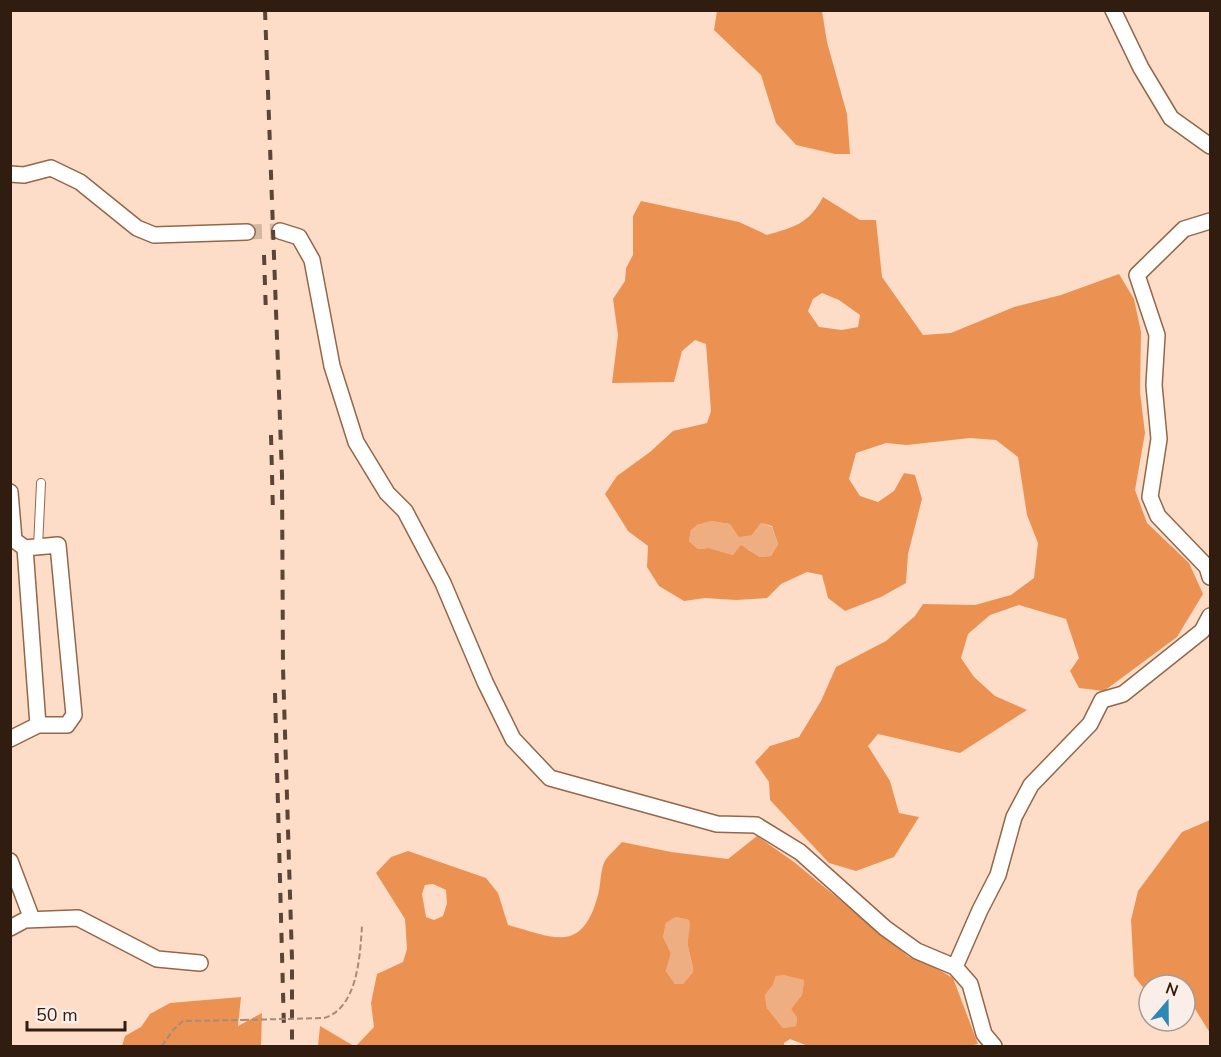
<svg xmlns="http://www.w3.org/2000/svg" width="1221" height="1057" viewBox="0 0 1221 1057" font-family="'Nunito Sans',sans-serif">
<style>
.green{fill:#efad82}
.forest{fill:#eb9253;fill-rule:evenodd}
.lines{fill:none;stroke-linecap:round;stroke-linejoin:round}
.street-tunnel{stroke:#d4b7a3;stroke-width:15;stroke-dasharray:15 8;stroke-linecap:butt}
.lane-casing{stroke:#956647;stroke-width:10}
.street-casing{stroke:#956647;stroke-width:18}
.path{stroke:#a58b79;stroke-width:2;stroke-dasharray:6 3;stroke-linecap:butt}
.lane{stroke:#fff;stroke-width:8}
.street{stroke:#fff;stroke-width:15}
.rail{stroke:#5b4537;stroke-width:4;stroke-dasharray:10 10;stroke-linecap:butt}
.path-bridge{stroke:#a58b79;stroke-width:2;stroke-dasharray:6 3;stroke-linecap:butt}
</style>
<rect width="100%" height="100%" fill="#fdddc8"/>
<path class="green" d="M711,521L730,524L752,535L761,523L772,527L778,544L771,556L760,557L748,549L733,555L709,548L698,549L689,541L691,530L697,525Z
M676,917L689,920C691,930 688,937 688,946C689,955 693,963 693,972L683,984H675L666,971L671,953L663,937L666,923Z
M784,974L804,980L802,995L791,1009L797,1018L796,1026L783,1028L767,1008L765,995L773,985L776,976Z"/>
<path class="forest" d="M717,11H822L827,42L847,114L850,154H835L796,145L776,123L761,75L714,30Z
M823,197L860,220H876L882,277L923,335L951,333L1014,307L1061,295L1119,274L1134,299L1141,332L1140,392L1145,433L1135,490L1147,523L1189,563L1203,594L1177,637L1104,691L1079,688L1070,671L1079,658L1066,619L1019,605L990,615L968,634L961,658L974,677L995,696L1027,710L960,753L878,734L868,746L890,781L899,813L919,817L894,857L856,871L829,863L770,800L769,782L755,762L770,746L799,737L821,701L836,667L886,641L915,616L923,604L975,605L1011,595L1034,578L1038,543L1027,515L1018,457L996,440L970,438L907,445L886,443L856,453L849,479L860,496L878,502L894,491L904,473L915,475L922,499L908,554L906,583L881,597L845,611L828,598L822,575L807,572L781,584L767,598L736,600L705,598L684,601L659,586L647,567L648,546L628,531L605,494L617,476L650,452L673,431L707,423L711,411L706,344L695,340L682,351L674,382L612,383L618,335L613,299L625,281L626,268L633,255V216L641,201L739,222L767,235C794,227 809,224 823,197ZM822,293L839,300L860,315L858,327L842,330L819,327L808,311L813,299ZM711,521L730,524L739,537L752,535L761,523L772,526L778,544L771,556L760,557L741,545L733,555L709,548L698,549L689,541L691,530L697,525Z
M1210,820V1033L1195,1009L1185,1006V985H1149V995L1134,976L1131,920L1138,891L1182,832Z
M757,836L794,862L909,957L929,964L953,978L978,1044L968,1046H808L790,1039L784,1043V1046H356L374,1027L371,1003L377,974L403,962L407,949L405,919L376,873L391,857L408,851L486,878L498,893L508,925C555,938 582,954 598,895C601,885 600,872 604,863C607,856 617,848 622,842L671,852L728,859ZM433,884L446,890L447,903L443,916L434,920L426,917L422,894L425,885ZM676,917L689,920C691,931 687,937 688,946C689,954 693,963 693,972L683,984H675L666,971L671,953L663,937L666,923ZM784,975L804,980L802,995L791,1009L797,1018L796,1026L783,1028L767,1008L765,995L773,985L776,976Z
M241,997L238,1026L262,1013L261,1046H122L125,1036L141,1027L150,1014L170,1003Z
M320,1026L354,1046H318Z"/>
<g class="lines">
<path class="street-tunnel" d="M247,232L280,231"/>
<defs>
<path id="lane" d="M38,547L41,483"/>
<path id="street" d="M1113,10L1141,68L1171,118L1210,146
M10,174L24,175L51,168L80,182L137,228L154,235L247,232
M1210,221L1184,229L1137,275L1157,335L1154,385L1159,439L1150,497L1158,516L1207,567L1210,577
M280,231L299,237L312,260L332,366L356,442L387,493L405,511L443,583L485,682L513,739L550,778L717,824L756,825L800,852L885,928L917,951L955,967L970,984L984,1034L994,1046
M10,492L14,540L25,548L38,725L10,739
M25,548L58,545L74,715L67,725H38
M10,861L32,919
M10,928L25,920L78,918L157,959L200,963
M955,967L980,910L998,875L1014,817L1031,785L1090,724L1102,700L1123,694L1202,631L1210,616"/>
</defs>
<use href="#lane" class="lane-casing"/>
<use href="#street" class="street-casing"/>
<path class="path" d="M324,1018C358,1008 360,955 362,926
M162,1046L173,1030L183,1021L243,1020"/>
<use href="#lane" class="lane"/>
<use href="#street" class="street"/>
<path class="rail" d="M265,10L282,475L283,668L292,959V1046
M264,255L266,315
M271,435L273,513
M275,693L284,1029"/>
<path class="path-bridge" d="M243,1020L324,1018"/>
</g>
<rect width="1221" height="1057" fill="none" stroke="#301d10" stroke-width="24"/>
<g transform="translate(1167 1003) rotate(20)"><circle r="28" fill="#faefe8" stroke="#a99b92" stroke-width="1.5"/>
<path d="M0-4.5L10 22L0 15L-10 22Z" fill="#2c88b5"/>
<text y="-9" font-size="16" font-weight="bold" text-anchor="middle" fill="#301d10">N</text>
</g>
<path d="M27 1021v9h98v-9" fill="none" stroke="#301d10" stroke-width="3"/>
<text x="36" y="1021" font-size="18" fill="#301d10" stroke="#faefe8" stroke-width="4.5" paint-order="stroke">50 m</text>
</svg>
